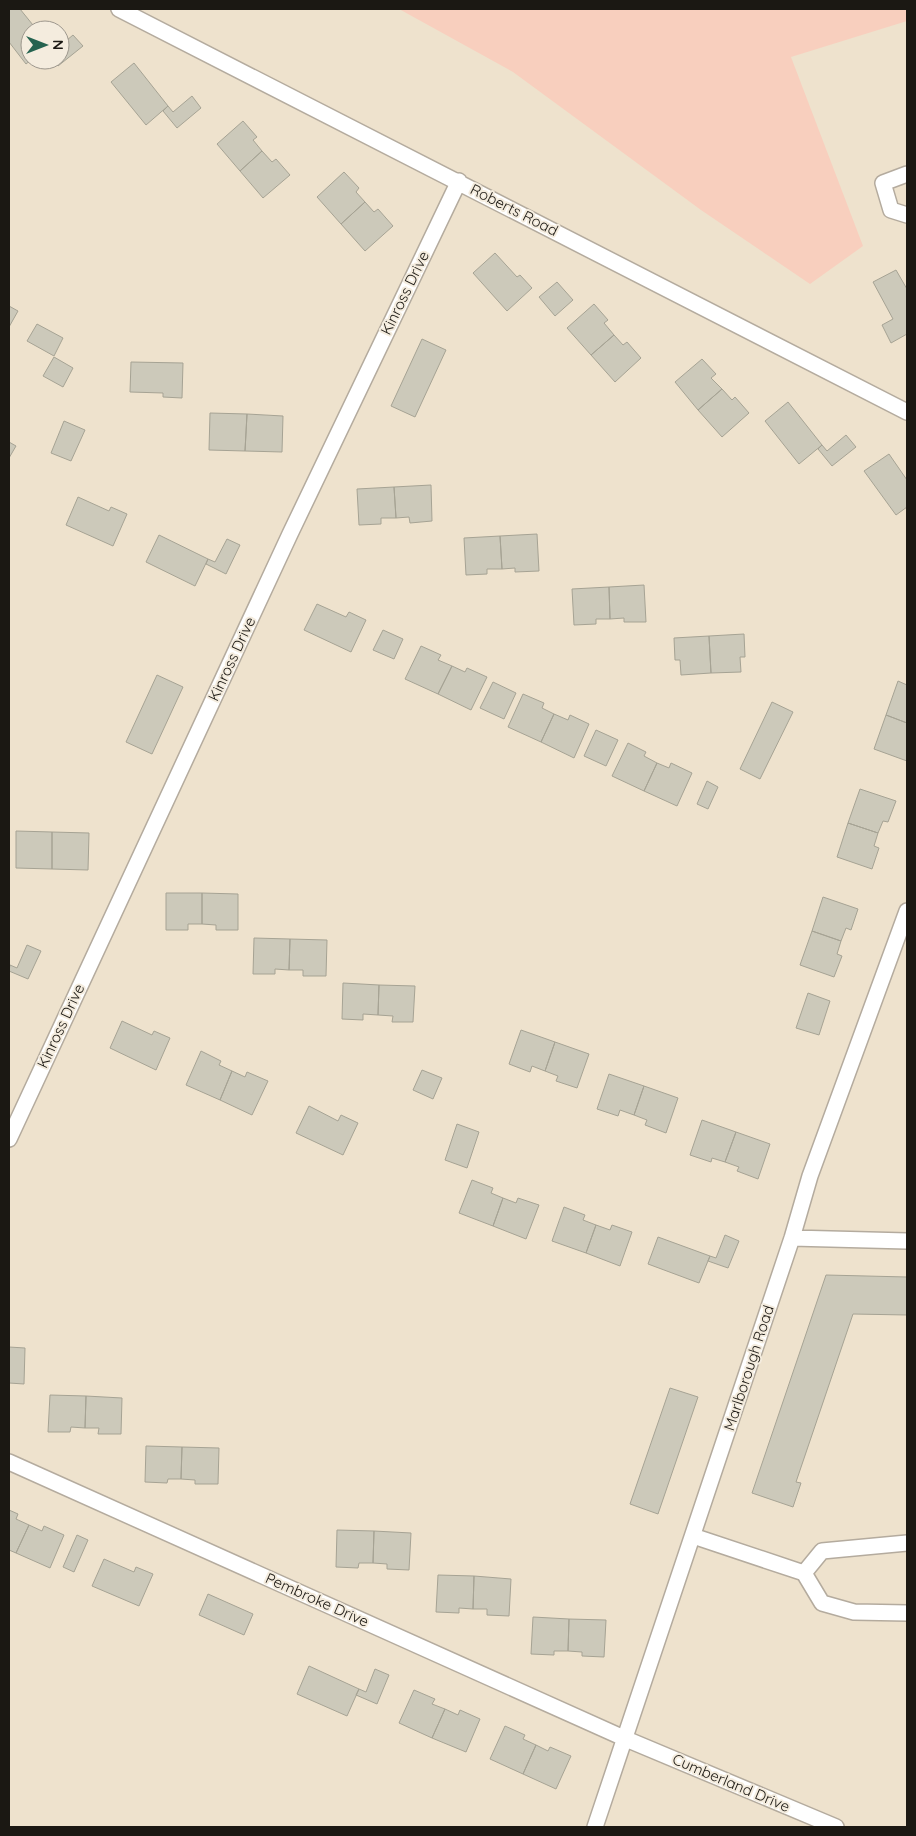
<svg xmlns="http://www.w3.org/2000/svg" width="916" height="1836" viewBox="0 0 916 1836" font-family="Quicksand,sans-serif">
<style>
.built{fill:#eee2cd;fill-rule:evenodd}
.green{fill:#f8cfbe}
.building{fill:#ccc9ba;stroke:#a6a394}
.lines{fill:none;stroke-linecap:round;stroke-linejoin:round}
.lane-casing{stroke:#b4ab9e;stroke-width:18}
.lane{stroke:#fff;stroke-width:15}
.labels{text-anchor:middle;stroke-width:4;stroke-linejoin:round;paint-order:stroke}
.street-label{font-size:15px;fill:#1b1813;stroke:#f4ecde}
</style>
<rect width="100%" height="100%" fill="#f4ecde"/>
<path class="built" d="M9,9H907V1827H9ZM30,30H60V60H30Z"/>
<path class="green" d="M399,9H907V21L791,57L863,246L810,284L701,210L513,72Z"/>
<path class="building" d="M9,9H20L37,30H30L31,60L26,64L9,42Z
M73,35L83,46L58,66L53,60H60V46Z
M134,63L168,106L146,125L111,82Z
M192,96L201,108L177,128L163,111L168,106L173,112Z
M243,121L257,137L253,140L262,151L240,171L217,144Z
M262,151L272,162L276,159L290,175L263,198L240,171Z
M344,172L359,188L356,192L365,202L341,224L317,197Z
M365,202L374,212L378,209L393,226L365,251L341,224Z
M495,253L517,277L520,275L532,288L507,311L473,273Z
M896,270L907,289V334L891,343L882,325L893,319L873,282Z
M557,282L573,300L555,316L539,297Z
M594,304L608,320L604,323L614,335L591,355L567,328Z
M9,306L18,311L9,327Z
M37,324L63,338L54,356L27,341Z
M614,335L623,345L627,342L641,358L615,382L591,355Z
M422,339L446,350L415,417L391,406Z
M54,357L73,368L63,387L43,376Z
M702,359L716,374L711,378L722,389L698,410L675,382Z
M131,362L183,363L182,398L163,397V393L130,392Z
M722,389L732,400L735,397L749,413L722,437L698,410Z
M788,402L822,445L799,464L765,421Z
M210,413L247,414L245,451L209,450Z
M247,414L283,416L282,452L245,451Z
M64,421L85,430L71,461L51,453Z
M846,435L856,447L832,466L818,449L822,445L827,451Z
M9,442L16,446L9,458Z
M889,454L907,480V507L896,515L864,471Z
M431,485L432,521L410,523L409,517L396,518L394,487Z
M394,487L396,518H381V524L359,525L357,489Z
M78,497L109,511L111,507L127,514L113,546L66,525Z
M537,534L539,571L515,572V568L502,569L500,536Z
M159,535L208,559L195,586L146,562Z
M500,536L502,569H487V574L466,575L464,538Z
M227,539L240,545L226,574L206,564L208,559L215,562Z
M644,585L646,622H624V618L610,619L609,587Z
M609,587L610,619H596V624L574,625L572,589Z
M317,604L346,617L349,612L366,620L351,652L304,630Z
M383,630L403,639L394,659L373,650Z
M744,634L745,657H740L741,672L711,673L709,636Z
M709,636L711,673L681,675L680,660H675L674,638Z
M421,646L441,655L438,660L452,666L438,694L405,679Z
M452,666L465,672L467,668L487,677L471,710L438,694Z
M157,675L183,687L152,754L126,742Z
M898,681L907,685V723L886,715Z
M493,682L516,693L504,719L480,708Z
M523,694L544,703L542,708L554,714L541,742L508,727Z
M772,702L793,712L760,779L740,769Z
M554,714L568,720L570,715L589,724L574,758L541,742Z
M886,715L907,723V761L874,749Z
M596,730L618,740L606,766L584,756Z
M628,743L646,752L644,756L657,763L644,791L612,776Z
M657,763L669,768L671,763L692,773L677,806L644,791Z
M707,781L718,787L708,809L697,804Z
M860,789L896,801L888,822L883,821L878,833L848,823Z
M848,823L878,833L874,846L879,848L872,869L837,857Z
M16,831L52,832V869L16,868Z
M52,832L89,833L88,870L52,869Z
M166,893H202V924H188V930H166Z
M202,893L238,894V930H216V925L202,924Z
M823,897L858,909L851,930L846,928L841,941L812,931Z
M812,931L841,941L837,954L842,956L834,977L800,965Z
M254,938L290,939L289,970L275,969V974H253Z
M290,939L327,940L326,976H303V970H289Z
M27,945L41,951L28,979L9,971L10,965L17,968Z
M343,983L379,985L378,1015L363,1014V1020L342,1019Z
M379,985L415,986L413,1022H392L393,1016L378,1015Z
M808,993L830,1001L819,1035L796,1028Z
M122,1021L152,1035L154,1031L170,1038L156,1070L110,1048Z
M521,1030L555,1042L545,1071L532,1066L530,1072L509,1064Z
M555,1042L589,1054L577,1088L556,1081L558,1076L545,1071Z
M201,1051L221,1061L219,1065L232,1071L220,1100L186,1085Z
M422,1070L442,1078L433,1099L413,1090Z
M232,1071L245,1077L247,1072L268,1081L252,1115L220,1100Z
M609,1074L644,1086L634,1115L620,1110L618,1116L597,1109Z
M644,1086L678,1098L666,1133L645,1125L647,1120L634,1115Z
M309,1106L338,1121L341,1115L358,1123L343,1155L296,1133Z
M702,1120L736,1132L725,1162L712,1158L711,1162L690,1155Z
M457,1124L479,1132L467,1168L445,1160Z
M736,1132L770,1144L758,1179L737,1171L739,1167L725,1162Z
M472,1180L493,1188L491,1193L503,1198L493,1226L459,1213Z
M503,1198L516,1203L518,1198L539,1205L526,1239L493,1226Z
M564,1207L585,1215L583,1220L596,1225L586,1253L552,1241Z
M596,1225L610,1230L612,1225L632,1232L620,1266L586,1253Z
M725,1235L739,1241L728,1268L708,1261L710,1256L716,1258Z
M658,1237L710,1256L699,1283L648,1264Z
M826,1275L907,1277V1315L853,1314L796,1482L801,1483L793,1507L752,1493Z
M9,1347L25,1348L24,1384L9,1383Z
M670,1388L698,1397L658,1514L630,1504Z
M50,1395L86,1396L85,1428L71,1427L70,1432H48Z
M86,1396L122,1398L121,1434H98L99,1428H85Z
M146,1446L182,1447L181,1479H168L167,1483L145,1482Z
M182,1447L219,1448L218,1484H195V1480L181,1479Z
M9,1510L18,1514L16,1519L29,1525L16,1553L9,1550Z
M29,1525L42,1531L44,1526L64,1535L50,1568L16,1553Z
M337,1530L374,1531L373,1563H359L358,1568L336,1567Z
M374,1531L411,1533L409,1570L387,1569V1564L373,1563Z
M77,1535L88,1540L74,1572L63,1567Z
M104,1559L134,1572L136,1567L153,1574L139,1606L92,1586Z
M438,1575L474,1576L473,1609L459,1608V1613L436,1612Z
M474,1576L511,1579L509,1616L487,1615V1609H473Z
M208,1594L253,1614L244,1635L199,1615Z
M533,1617L569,1619L568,1651H554V1655L531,1654Z
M569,1619L606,1620L604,1657L582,1656V1652L568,1651Z
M309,1666L359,1689L347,1716L297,1694Z
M375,1669L389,1675L377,1704L356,1695L359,1689L366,1692Z
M414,1690L435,1699L432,1704L445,1709L432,1738L399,1723Z
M445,1709L458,1715L460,1710L480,1719L466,1752L432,1738Z
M505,1726L525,1735L523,1739L536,1745L523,1774L490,1759Z
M536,1745L548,1751L550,1747L571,1756L556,1789L523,1774Z"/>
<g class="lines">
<defs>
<path id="lane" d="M119,9L907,412
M907,174L883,183L891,210L907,215
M9,1139L290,534L459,181
M792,1238L907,1241
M9,1462L626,1739L836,1827
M693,1536L804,1573L822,1603L854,1612L907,1613
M804,1573L822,1551L907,1543
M595,1827L792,1238L810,1176L907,911"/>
</defs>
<use href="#lane" class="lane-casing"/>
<use href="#lane" class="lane"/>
</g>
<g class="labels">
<g class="street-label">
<text transform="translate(514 210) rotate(27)" y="5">Roberts Road</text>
<text transform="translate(405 293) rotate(-64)" y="5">Kinross Drive</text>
<text transform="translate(232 659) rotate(-65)" y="5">Kinross Drive</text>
<text transform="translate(61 1026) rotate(-65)" y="5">Kinross Drive</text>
<text transform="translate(749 1368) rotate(-72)" y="5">Marlborough Road</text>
<text transform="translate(317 1600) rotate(24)" y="5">Pembroke Drive</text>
<text transform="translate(731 1783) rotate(23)" y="5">Cumberland Drive</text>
</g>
</g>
<rect width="916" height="1836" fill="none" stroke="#1b1813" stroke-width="20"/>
<g transform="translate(45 45) rotate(90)"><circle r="24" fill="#f4ecde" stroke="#9d978d"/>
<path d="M0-4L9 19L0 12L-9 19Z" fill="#256350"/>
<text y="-8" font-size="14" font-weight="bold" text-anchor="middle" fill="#1b1813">N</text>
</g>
</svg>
